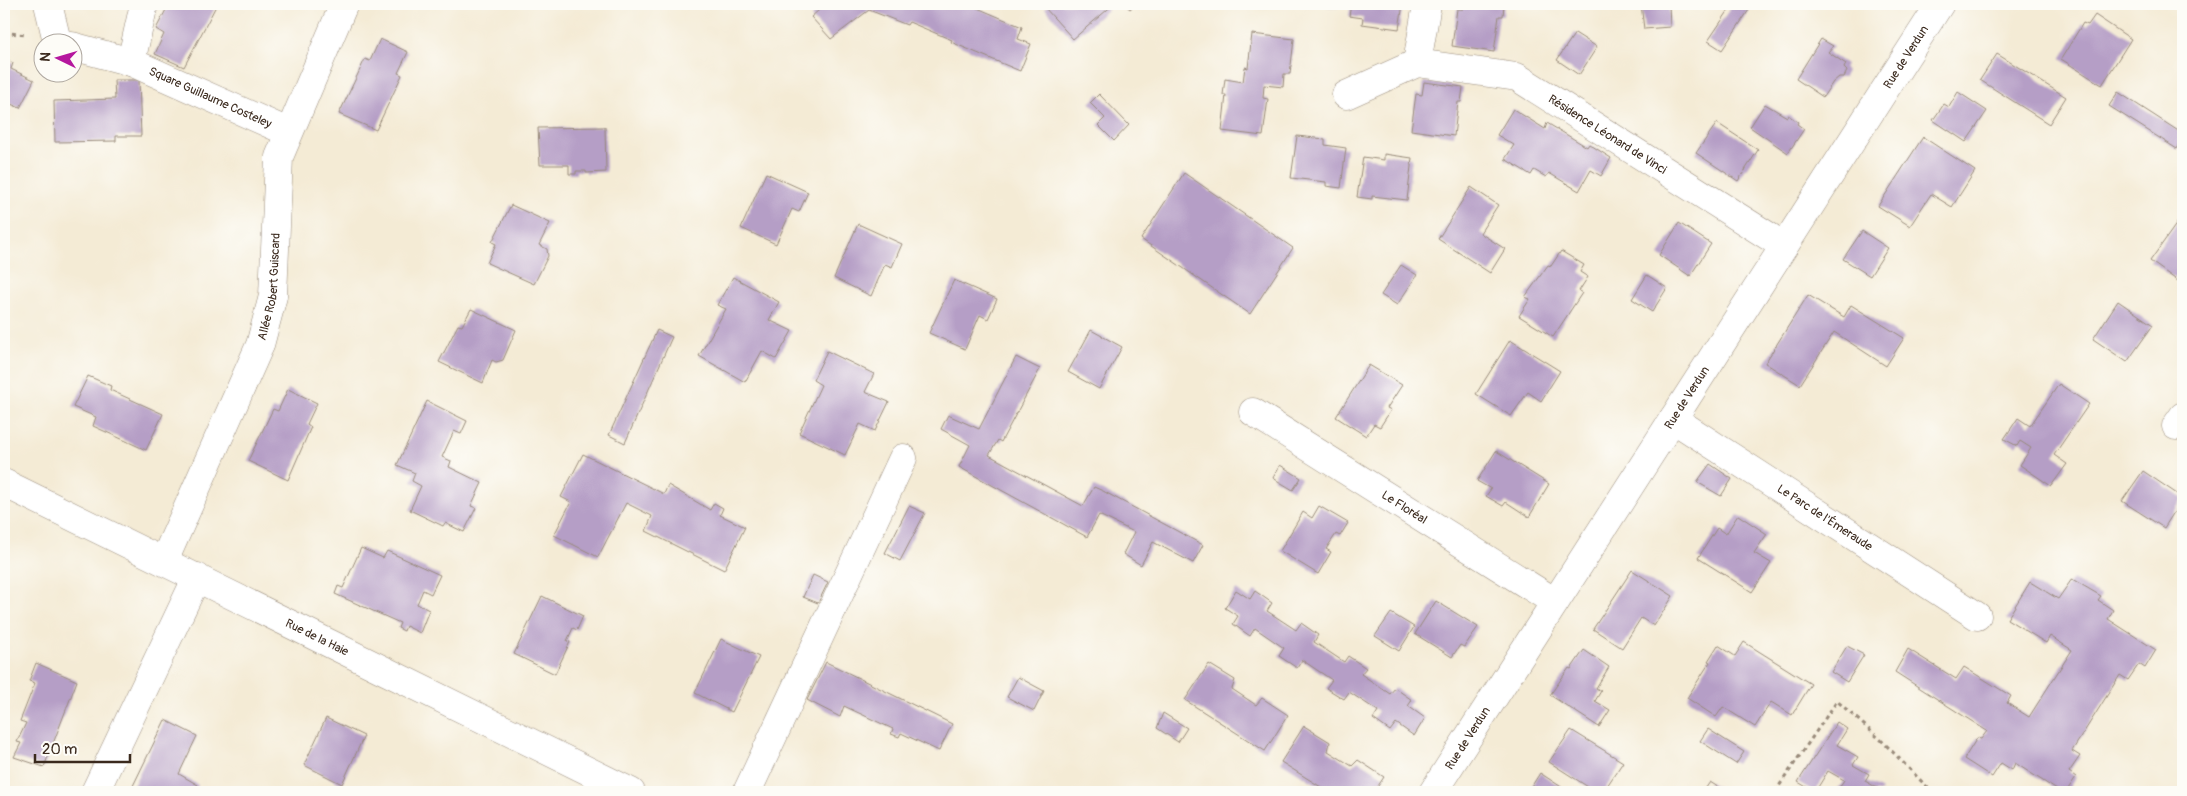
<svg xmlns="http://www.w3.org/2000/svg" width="2187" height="796" font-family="Pangolin,sans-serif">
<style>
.building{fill:#b59ec6}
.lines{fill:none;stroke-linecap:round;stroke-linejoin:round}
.minor-casing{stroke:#988a7a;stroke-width:29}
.path{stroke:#988a7a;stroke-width:3;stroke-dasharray:4 4;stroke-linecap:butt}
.minor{stroke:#fff;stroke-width:28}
.labels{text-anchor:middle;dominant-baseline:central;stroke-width:4;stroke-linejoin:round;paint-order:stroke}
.street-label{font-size:12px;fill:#3b2a1e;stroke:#fdfcf7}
</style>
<rect width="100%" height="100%" fill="#fdfcf7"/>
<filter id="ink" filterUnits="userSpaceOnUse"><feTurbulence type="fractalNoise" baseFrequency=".02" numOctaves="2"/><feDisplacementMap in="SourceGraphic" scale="10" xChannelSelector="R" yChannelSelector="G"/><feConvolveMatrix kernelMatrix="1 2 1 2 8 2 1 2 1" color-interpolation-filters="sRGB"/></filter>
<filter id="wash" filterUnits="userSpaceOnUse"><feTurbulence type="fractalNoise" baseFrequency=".0096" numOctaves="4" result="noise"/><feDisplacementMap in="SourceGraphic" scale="20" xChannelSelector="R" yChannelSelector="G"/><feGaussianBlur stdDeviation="1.12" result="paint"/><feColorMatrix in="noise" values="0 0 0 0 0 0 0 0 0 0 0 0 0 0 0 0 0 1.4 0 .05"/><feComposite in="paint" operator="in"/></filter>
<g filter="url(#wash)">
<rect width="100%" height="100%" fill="#f4ebd5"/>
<g id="blocks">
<!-- building -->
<g class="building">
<path d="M169,4H217L184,67L155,54L164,34L156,29Z"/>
<path d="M826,4H968L1022,27L1018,39L1031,44L1020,71L951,42L952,40L909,22L907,25L869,10L831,39L811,17Z"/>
<path d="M1050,4H1114L1073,39L1045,8Z"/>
<path d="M1124,4H1136L1130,9Z"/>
<path d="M1314,4H1338L1337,8Z"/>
<path d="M1351,4H1403L1399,29L1362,24L1363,18L1349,16Z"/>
<path d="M1464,4H1504L1503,16H1499L1494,52L1452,46L1457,9H1463Z"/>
<path d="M1641,4H1669L1670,27L1644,29Z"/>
<path d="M1733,4H1753L1722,50L1708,41Z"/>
<path d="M2095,15L2131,39L2102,85L2061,59L2083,23L2088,25Z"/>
<path d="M1575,33L1597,47L1579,75L1557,60Z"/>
<path d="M1252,34L1294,39L1290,74H1284L1283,87L1264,85L1263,98L1268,99L1263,136L1222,131L1226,95H1223L1225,79L1243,82L1245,67L1248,68Z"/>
<path d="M380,39L408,52L398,73L402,75L376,130L339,114L365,59L370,61Z"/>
<path d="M1821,39L1833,46L1828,52L1846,64L1844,68L1847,71L1844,77H1839L1833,82L1823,97L1796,79Z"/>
<path d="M1997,54L2066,97L2049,124L1980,80Z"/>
<path d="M4,58L13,63L11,69L34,80L20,108L4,101Z"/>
<path d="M114,80H139L141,136H116V141L55,142L54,101L115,99Z"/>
<path d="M1424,82L1463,87L1461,102H1458L1454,136L1411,130L1416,94L1422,95Z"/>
<path d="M1958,92L1987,111L1966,142L1933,120L1944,104L1949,107Z"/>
<path d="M2118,92L2183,134V139L2177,149L2109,106Z"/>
<path d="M1099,94L1129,125L1114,141L1098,125L1105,118L1090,103Z"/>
<path d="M1765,104L1787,117L1788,115L1798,122L1797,124L1804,129L1788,153L1750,127Z"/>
<path d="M1513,109L1545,129L1547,123L1587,147L1589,144L1611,158L1601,176L1591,170L1579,191L1549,173L1546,177L1534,170L1531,175L1505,159L1514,145L1497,135Z"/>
<path d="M1717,123L1758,150L1738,181L1696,153Z"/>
<path d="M605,127L606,172L586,173V171H576V174H569V165H540L538,128Z"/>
<path d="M1297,136L1325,139V145L1346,148L1341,188L1326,186V182L1291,178Z"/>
<path d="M1923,137L1975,171L1952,207L1931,194L1910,226L1878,206Z"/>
<path d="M1384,154L1412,158L1407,200L1372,196V199L1357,197L1363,157L1384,160Z"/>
<path d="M766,173L808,192L799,212L792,209L776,244L741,228Z"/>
<path d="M1184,173L1293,248L1250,314L1141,239Z"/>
<path d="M1471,187L1498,205L1480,233L1505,249L1490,273L1438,239Z"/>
<path d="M511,205L550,223L539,245L547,249L548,256L534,284L487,263L496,244L492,242Z"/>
<path d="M2182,216L2183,217L2182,284L2150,261Z"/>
<path d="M1679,223L1711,244L1690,276L1659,255Z"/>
<path d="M858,224L902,244L892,267L885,264L871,296L834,278Z"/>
<path d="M1862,231L1888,248L1870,276L1843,259Z"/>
<path d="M1561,251L1584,265L1580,272L1588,277L1579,291L1582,293L1553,337L1519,316L1530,299L1525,297L1548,265L1551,266Z"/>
<path d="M1401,265L1417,275L1397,305L1381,295Z"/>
<path d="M1647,275L1667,288L1652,312L1632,299Z"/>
<path d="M733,277L779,302L769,320L792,331L776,359L762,351L745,382L699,356L726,309L717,305Z"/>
<path d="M954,280L997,299L988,319L980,315L965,349L929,333Z"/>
<path d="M1808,295L1844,317L1851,305L1904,338L1886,366L1834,332L1800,385L1765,363Z"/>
<path d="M2118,301L2153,325L2127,362L2093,339Z"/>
<path d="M471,309L516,330L503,360L496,362L492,360L483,383L439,362L458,325L462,326Z"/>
<path d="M657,330L672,337L625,443L609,435Z"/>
<path d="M1091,330L1122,347L1099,389L1068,372Z"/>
<path d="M1510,340L1560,371L1541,401L1528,392L1511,416L1476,394Z"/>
<path d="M827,351L874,374L865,392L889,402L875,431L860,424L845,455L799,433L821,385L813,380Z"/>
<path d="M1016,357L1040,369L1001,442L998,440L989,455L1083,506L1094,487L1103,491L1203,545L1193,563L1153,542L1141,565L1123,554L1134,532L1099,515L1087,537L959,467L970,445L941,429L948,415L979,429Z"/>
<path d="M1369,365L1402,385L1387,408L1391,410L1380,427L1374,424L1366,436L1336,417Z"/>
<path d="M88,376L111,386L110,390L163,414L146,450L93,426L96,417L73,407Z"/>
<path d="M2059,384L2089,404L2054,455L2067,464L2051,486L2020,465L2031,448L2020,441L2017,446L2004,439L2018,418L2030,426Z"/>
<path d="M288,389L317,403L307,424L311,427L288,480L248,461L273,409L278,411Z"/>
<path d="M427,401L467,421L461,434L454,431L442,457L451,461L449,467L482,483L471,506L476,508L464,532L445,523L443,526L410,510L421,486L412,481L415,473L397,465Z"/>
<path d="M1496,451L1549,484L1529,517L1506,502L1503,506L1486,496L1491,489L1477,481Z"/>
<path d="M583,454L664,494L668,485L710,510L714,503L723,508L720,515L745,527L724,570L646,531L652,516L626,503L598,557L554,535L571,502L561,497Z"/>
<path d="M1710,464L1732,479L1721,496L1697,482Z"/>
<path d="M1280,465L1301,478L1293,490L1273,478Z"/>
<path d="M2143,471L2183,498L2164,528L2122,501Z"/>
<path d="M909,506L925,513L900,561L885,553Z"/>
<path d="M1319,506L1348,523L1340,536L1336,534L1326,549L1331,552L1318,574L1280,551L1303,512L1312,518Z"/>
<path d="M1738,515L1767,534L1754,553L1771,563L1752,592L1698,558L1717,528L1726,534Z"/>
<path d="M361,548L383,558L387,551L440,575L431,594L423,590L417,604L429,610L420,633L406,626L404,631L398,628L400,623L335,594L338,586L343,588Z"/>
<path d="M1632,570L1673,596L1654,626L1641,618L1622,648L1593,629Z"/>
<path d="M813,575L828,582L818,603L803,597Z"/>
<path d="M2072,579L2101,596L2098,600L2113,610L2108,619L2156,650L2145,668L2139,664L2128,680L2120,675L2072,751L2080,756L2069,772L2076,777L2066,792H2060L2015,763L2012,770L2001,763L1992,777L1964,759L1977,738L1981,739L1987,731L1895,672L1908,649L1956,679L1964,667L2011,696L2007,703L2029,717L2072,650L2050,636L2046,643L2007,619L2030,582L2058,599Z"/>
<path d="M1236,590L1250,599L1255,591L1272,603L1267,611L1296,630L1301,623L1318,635L1314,642L1344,662L1348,656L1366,668L1361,674L1390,694L1395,688L1412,700L1408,706L1425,718L1414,736L1396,723L1390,731L1373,719L1378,711L1349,692L1344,699L1326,688L1332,680L1302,660L1297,668L1279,656L1284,648L1255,628L1250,636L1233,624L1238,616L1225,608Z"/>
<path d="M542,596L583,616L577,630L573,628L567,641L570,642L555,674L514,654Z"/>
<path d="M1436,601L1478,627L1464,647L1460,645L1452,657L1415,634Z"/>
<path d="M1391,613L1414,627L1399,651L1375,636Z"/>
<path d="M721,639L759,657L732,712L695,693Z"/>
<path d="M1744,642L1811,684L1792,715L1771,702L1755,727L1723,707L1716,717L1687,698L1710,662L1708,661L1718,645L1735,656Z"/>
<path d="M1847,646L1864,655L1847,682L1831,672Z"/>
<path d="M1584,650L1609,667L1596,688L1601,691L1595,701L1610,710L1599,727L1550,695L1569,668L1571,669Z"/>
<path d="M826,662L952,724L939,751L901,733L899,737L891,734L893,729L844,706L840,717L807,700Z"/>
<path d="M36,663L77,681L44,767L14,757L21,743L17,742L26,723L20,721L35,683L29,681Z"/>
<path d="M1209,664L1235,680L1232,689L1256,705L1262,698L1288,715L1265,751L1185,700Z"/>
<path d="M1018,677L1044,691L1034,711L1007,697Z"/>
<path d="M1163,713L1187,728L1178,742L1157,728Z"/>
<path d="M326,718L364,736L342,784L304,765Z"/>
<path d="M165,720L197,736L179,774L198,785L195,792H130Z"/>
<path d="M1837,722L1847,729L1837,745L1858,757L1853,765L1869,774L1865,781L1881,790L1880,792H1836L1844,780L1828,771L1815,792L1798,782Z"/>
<path d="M1304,726L1330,742L1328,751L1352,766L1358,760L1384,777L1374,792H1329L1281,762Z"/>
<path d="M1708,729L1744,752L1736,764L1700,741Z"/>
<path d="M1571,730L1623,762L1603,792H1596L1549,762Z"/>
<path d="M1540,773L1569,792H1528Z"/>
<path d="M1710,782L1726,792H1703Z"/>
</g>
</g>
</g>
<g filter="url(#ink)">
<use href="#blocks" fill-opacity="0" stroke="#988a7a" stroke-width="1"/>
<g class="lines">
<!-- minor casing -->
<g class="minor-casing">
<g id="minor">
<path d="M48,4L57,41L61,42"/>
<path id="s1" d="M72,46L131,62L288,132"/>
<path d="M131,62L144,4"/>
<path d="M1417,63L1427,4"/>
<path id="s2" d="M1346,95L1417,63L1517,77L1784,246"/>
<path id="s3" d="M1253,412L1555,602"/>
<path id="s4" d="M1673,419L1977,616"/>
<path d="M2176,426L2183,416"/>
<path id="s5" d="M4,483L631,792"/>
<path id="s6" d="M164,561L260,345L273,296L279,157L344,4"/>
<path d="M95,792L197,577"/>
<path d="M747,792L903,458"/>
<path id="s7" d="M1433,792L1940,4"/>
</g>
</g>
<!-- path -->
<g class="path">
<path d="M4,32L25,35"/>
<path d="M1775,792L1837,701L1882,741L1932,792"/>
</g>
<!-- minor -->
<use href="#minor" class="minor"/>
</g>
</g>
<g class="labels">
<!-- street labels -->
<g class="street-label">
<text stroke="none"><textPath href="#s7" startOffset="874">Rue de Verdun</textPath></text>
<text stroke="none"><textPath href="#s1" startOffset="148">Square Guillaume Costeley</textPath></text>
<text stroke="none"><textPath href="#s2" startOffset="286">Résidence Léonard de Vinci</textPath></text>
<text stroke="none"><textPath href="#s6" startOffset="296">Allée Robert Guiscard</textPath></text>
<text stroke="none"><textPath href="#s7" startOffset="469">Rue de Verdun</textPath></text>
<text stroke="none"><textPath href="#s3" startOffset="179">Le Floréal</textPath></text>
<text stroke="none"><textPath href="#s4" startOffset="181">Le Parc de l'Émeraude</textPath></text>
<text stroke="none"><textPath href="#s5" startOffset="349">Rue de la Haie</textPath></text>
<text stroke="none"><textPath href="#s7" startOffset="64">Rue de Verdun</textPath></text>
</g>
</g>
<!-- margin -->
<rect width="2187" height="796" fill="none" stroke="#fdfcf7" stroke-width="20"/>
<!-- north arrow -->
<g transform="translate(58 58) rotate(275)"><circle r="24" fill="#fdfcf7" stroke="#afa8a0"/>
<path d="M0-4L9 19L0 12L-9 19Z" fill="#b5179e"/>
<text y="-8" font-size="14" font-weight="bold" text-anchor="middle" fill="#3b2a1e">N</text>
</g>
<!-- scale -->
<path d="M35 754v8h95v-8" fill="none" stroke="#3b2a1e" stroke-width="2.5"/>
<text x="42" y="754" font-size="15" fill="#3b2a1e" stroke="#fdfcf7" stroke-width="4" paint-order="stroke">20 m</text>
</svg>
